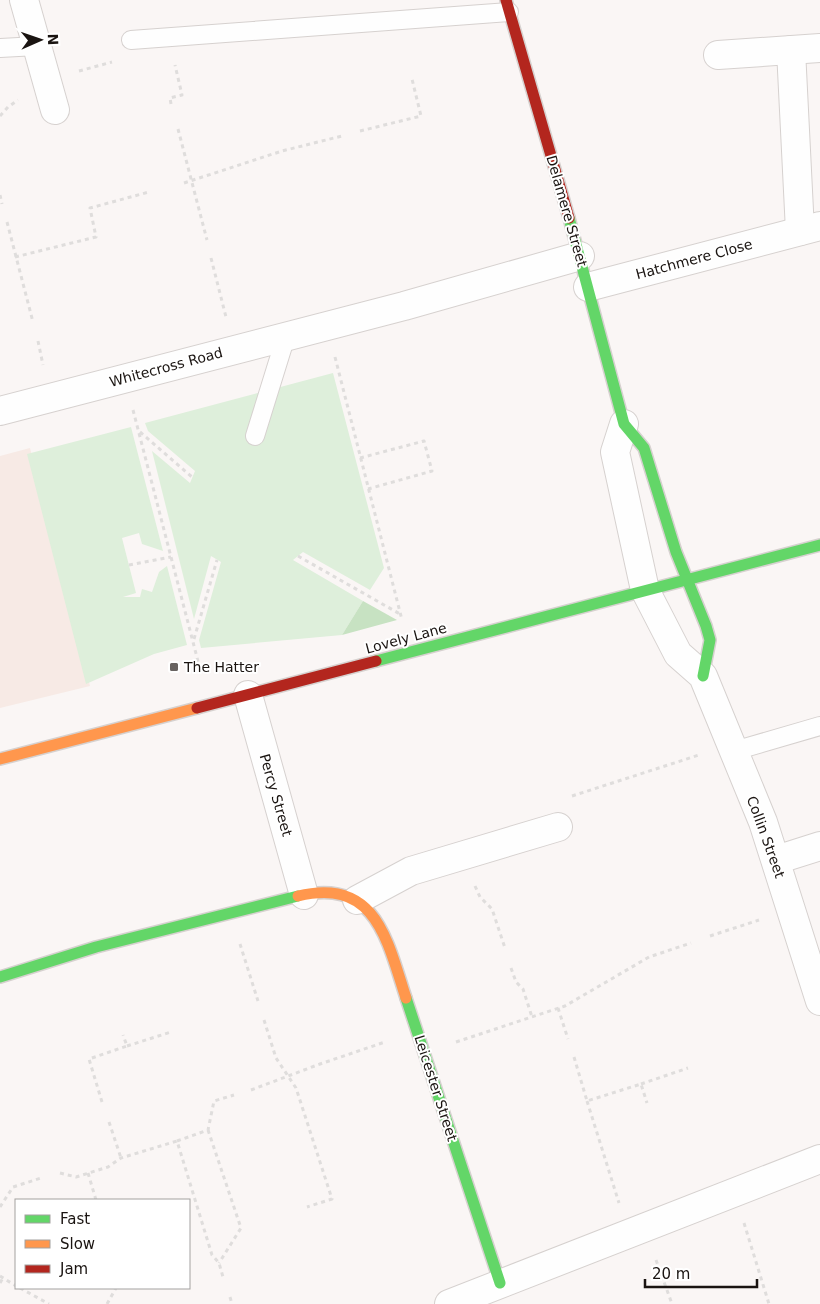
<svg xmlns="http://www.w3.org/2000/svg" width="820" height="1304" font-family="'DejaVu Sans',sans-serif">
<style>
.built{fill:#f7eae5}
.green{fill:#deefdb}
.forest{fill:#c7e2c2}
.lines{fill:none;stroke-linecap:round;stroke-linejoin:round}
.lane-casing{stroke:#d6d1cf;stroke-width:20}
.street-casing{stroke:#d6d1cf;stroke-width:30}
.fast-casing{stroke:#d6d1cf;stroke-width:14}
.slow-casing{stroke:#d6d1cf;stroke-width:14}
.jam-casing{stroke:#d6d1cf;stroke-width:14}
.path{stroke:#dfdddc;stroke-width:3;stroke-dasharray:4 4;stroke-linecap:butt}
.lane{stroke:#fefefe;stroke-width:18}
.street{stroke:#fefefe;stroke-width:28}
.fast{stroke:#63d668;stroke-width:11}
.slow{stroke:#ff974d;stroke-width:11}
.jam{stroke:#b3261e;stroke-width:11}
.poi-dot{fill:#686361;stroke:#fff;stroke-width:2}
.labels{text-anchor:middle;dominant-baseline:central;stroke-width:4;stroke-linejoin:round;paint-order:stroke}
.street-label{font-size:14px;fill:#1a1411;stroke:#fff}
.poi-label{font-size:14px;fill:#1a1411;stroke:#fff;text-anchor:start}
</style>
<rect width="100%" height="100%" fill="#faf6f5"/>
<!-- built -->
<path class="built" d="M30,448L90,686L0,708V456Z"/>
<!-- green -->
<g class="green">
<path d="M333,373L384,568L370,590L303,552L293,560L363,601L342,635L201,648L199,640L221,562L211,556L194,619L152,451L190,483L195,471L148,431L145,423Z"/>
<path d="M131,427L163,551L142,544L139,533L122,538L136,593L123,597H140L142,589L152,592L159,572L167,566L187,645L154,654L86,684L27,454Z"/>
</g>
<!-- forest -->
<path class="forest" d="M363,601L397,620L342,635Z"/>
<g class="lines">
<!-- lane casing -->
<g class="lane-casing">
<g id="lane">
<path d="M131,40L509,12"/>
<path d="M0,48L37,46"/>
<path d="M255,436L286,336"/>
<path d="M734,751L820,726"/>
</g>
</g>
<!-- street casing -->
<g class="street-casing">
<g id="street">
<path d="M24,0L55,110"/>
<path d="M791,50L800,231"/>
<path d="M718,55L820,48"/>
<path d="M588,287L820,226"/>
<path d="M0,411L404,306L580,256"/>
<path d="M624,424L615,452L645,590L678,654L703,676L763,822L820,1001"/>
<path d="M248,695L304,895"/>
<path d="M776,860L820,846"/>
<path d="M357,900L411,871L558,827"/>
<path d="M449,1304L820,1159"/>
</g>
</g>
<!-- fast casing -->
<g class="fast-casing">
<g id="fast">
<path d="M569,218L624,424L644,448L676,552L706,626L710,640L703,676"/>
<path d="M376,661L820,545"/>
<path d="M0,977L96,947L298,896"/>
<path d="M406,998L500,1283"/>
</g>
</g>
<!-- slow casing -->
<g class="slow-casing">
<g id="slow">
<path d="M0,759L197,708"/>
<path d="M298,896C376,877 387,940 406,998"/>
</g>
</g>
<!-- jam casing -->
<g class="jam-casing">
<g id="jam">
<path d="M506,0L569,218"/>
<path d="M197,708L376,661"/>
</g>
</g>
<!-- path -->
<g class="path">
<path d="M79,71L112,62"/>
<path d="M171,104L170,98L182,95L175,65"/>
<path d="M0,116L8,107L18,100"/>
<path d="M178,129L207,240"/>
<path d="M360,131L421,116L412,79"/>
<path d="M184,183L282,151L342,136"/>
<path d="M0,195L2,204"/>
<path d="M7,222L33,322"/>
<path d="M15,257L96,237L90,208L149,192"/>
<path d="M211,258L226,317"/>
<path d="M38,341L43,365"/>
<path d="M335,357L402,620"/>
<path d="M133,410L201,673"/>
<path d="M140,432L192,477"/>
<path d="M360,458L424,441L432,471L368,489"/>
<path d="M298,556L400,614"/>
<path d="M129,565L171,557"/>
<path d="M194,639L217,560"/>
<path d="M572,796L699,755"/>
<path d="M475,886L480,897L492,909L505,948"/>
<path d="M710,936L759,920"/>
<path d="M240,944L258,1001"/>
<path d="M511,968L516,982L523,989L532,1017"/>
<path d="M558,1008L568,1039"/>
<path d="M264,1020L276,1058L296,1088L332,1199L307,1207"/>
<path d="M456,1042L565,1006L649,957L691,943"/>
<path d="M127,1046L171,1032"/>
<path d="M574,1057L587,1101L641,1084L647,1103"/>
<path d="M641,1084L688,1068"/>
<path d="M251,1090L320,1064L385,1042"/>
<path d="M587,1101L619,1203"/>
<path d="M102,1102L89,1059L127,1046L123,1035"/>
<path d="M109,1122L121,1158"/>
<path d="M208,1130L241,1228L219,1263"/>
<path d="M177,1141L208,1130L214,1101L234,1095"/>
<path d="M60,1173L76,1177L108,1167L121,1158L177,1141L212,1255L219,1263L223,1277"/>
<path d="M88,1173L96,1200"/>
<path d="M0,1207L13,1187L41,1178"/>
<path d="M744,1223L769,1304"/>
<path d="M656,1260L672,1304"/>
<path d="M0,1276L16,1286"/>
<path d="M0,1283L3,1278"/>
<path d="M20,1288L49,1304"/>
<path d="M230,1297L232,1304"/>
<path d="M107,1304L116,1288"/>
</g>
<!-- lane -->
<use href="#lane" class="lane"/>
<!-- street -->
<use href="#street" class="street"/>
<!-- fast -->
<use href="#fast" class="fast"/>
<!-- slow -->
<use href="#slow" class="slow"/>
<!-- jam -->
<use href="#jam" class="jam"/>
</g>
<!-- markers -->
<rect class="poi-dot" x="169" y="662" width="10" height="10" rx="2.5"/>
<g class="labels">
<!-- street labels -->
<g class="street-label">
<text transform="translate(567 211) rotate(74)">Delamere Street</text>
<text transform="translate(694 259) rotate(-15)">Hatchmere Close</text>
<text transform="translate(166 367) rotate(-15)">Whitecross Road</text>
<text transform="translate(406 638) rotate(-15)">Lovely Lane</text>
<text transform="translate(276 795) rotate(74)">Percy Street</text>
<text transform="translate(766 837) rotate(70)">Collin Street</text>
<text transform="translate(436 1088) rotate(72)">Leicester Street</text>
</g>
<!-- poi labels -->
<g class="poi-label">
<text x="184" y="667">The Hatter</text>
</g>
</g>
<!-- legend -->
<rect x="15" y="1199" width="175" height="90" fill="#ffffff" stroke="#a3a1a0"/>
<rect x="25" y="1215" width="25" height="8" fill="#63d668" stroke="#a3a1a0"/>
<text x="60" y="1224" font-size="15" fill="#1a1411">Fast</text>
<rect x="25" y="1240" width="25" height="8" fill="#ff974d" stroke="#a3a1a0"/>
<text x="60" y="1249" font-size="15" fill="#1a1411">Slow</text>
<rect x="25" y="1265" width="25" height="8" fill="#b3261e" stroke="#a3a1a0"/>
<text x="60" y="1274" font-size="15" fill="#1a1411">Jam</text>
<!-- north arrow -->
<g transform="translate(40 40) rotate(88)" stroke="#ffffff" stroke-width="4" paint-order="stroke">
<path d="M0-4L9 19L0 12L-9 19Z" fill="#1a1411"/>
<text y="-8" font-size="14" font-weight="bold" text-anchor="middle" fill="#1a1411">N</text>
</g>
<!-- scale -->
<path d="M645 1279v8h112v-8" fill="none" stroke="#1a1411" stroke-width="2.5"/>
<text x="652" y="1279" font-size="15" fill="#1a1411" stroke="#ffffff" stroke-width="4" paint-order="stroke">20 m</text>
</svg>
